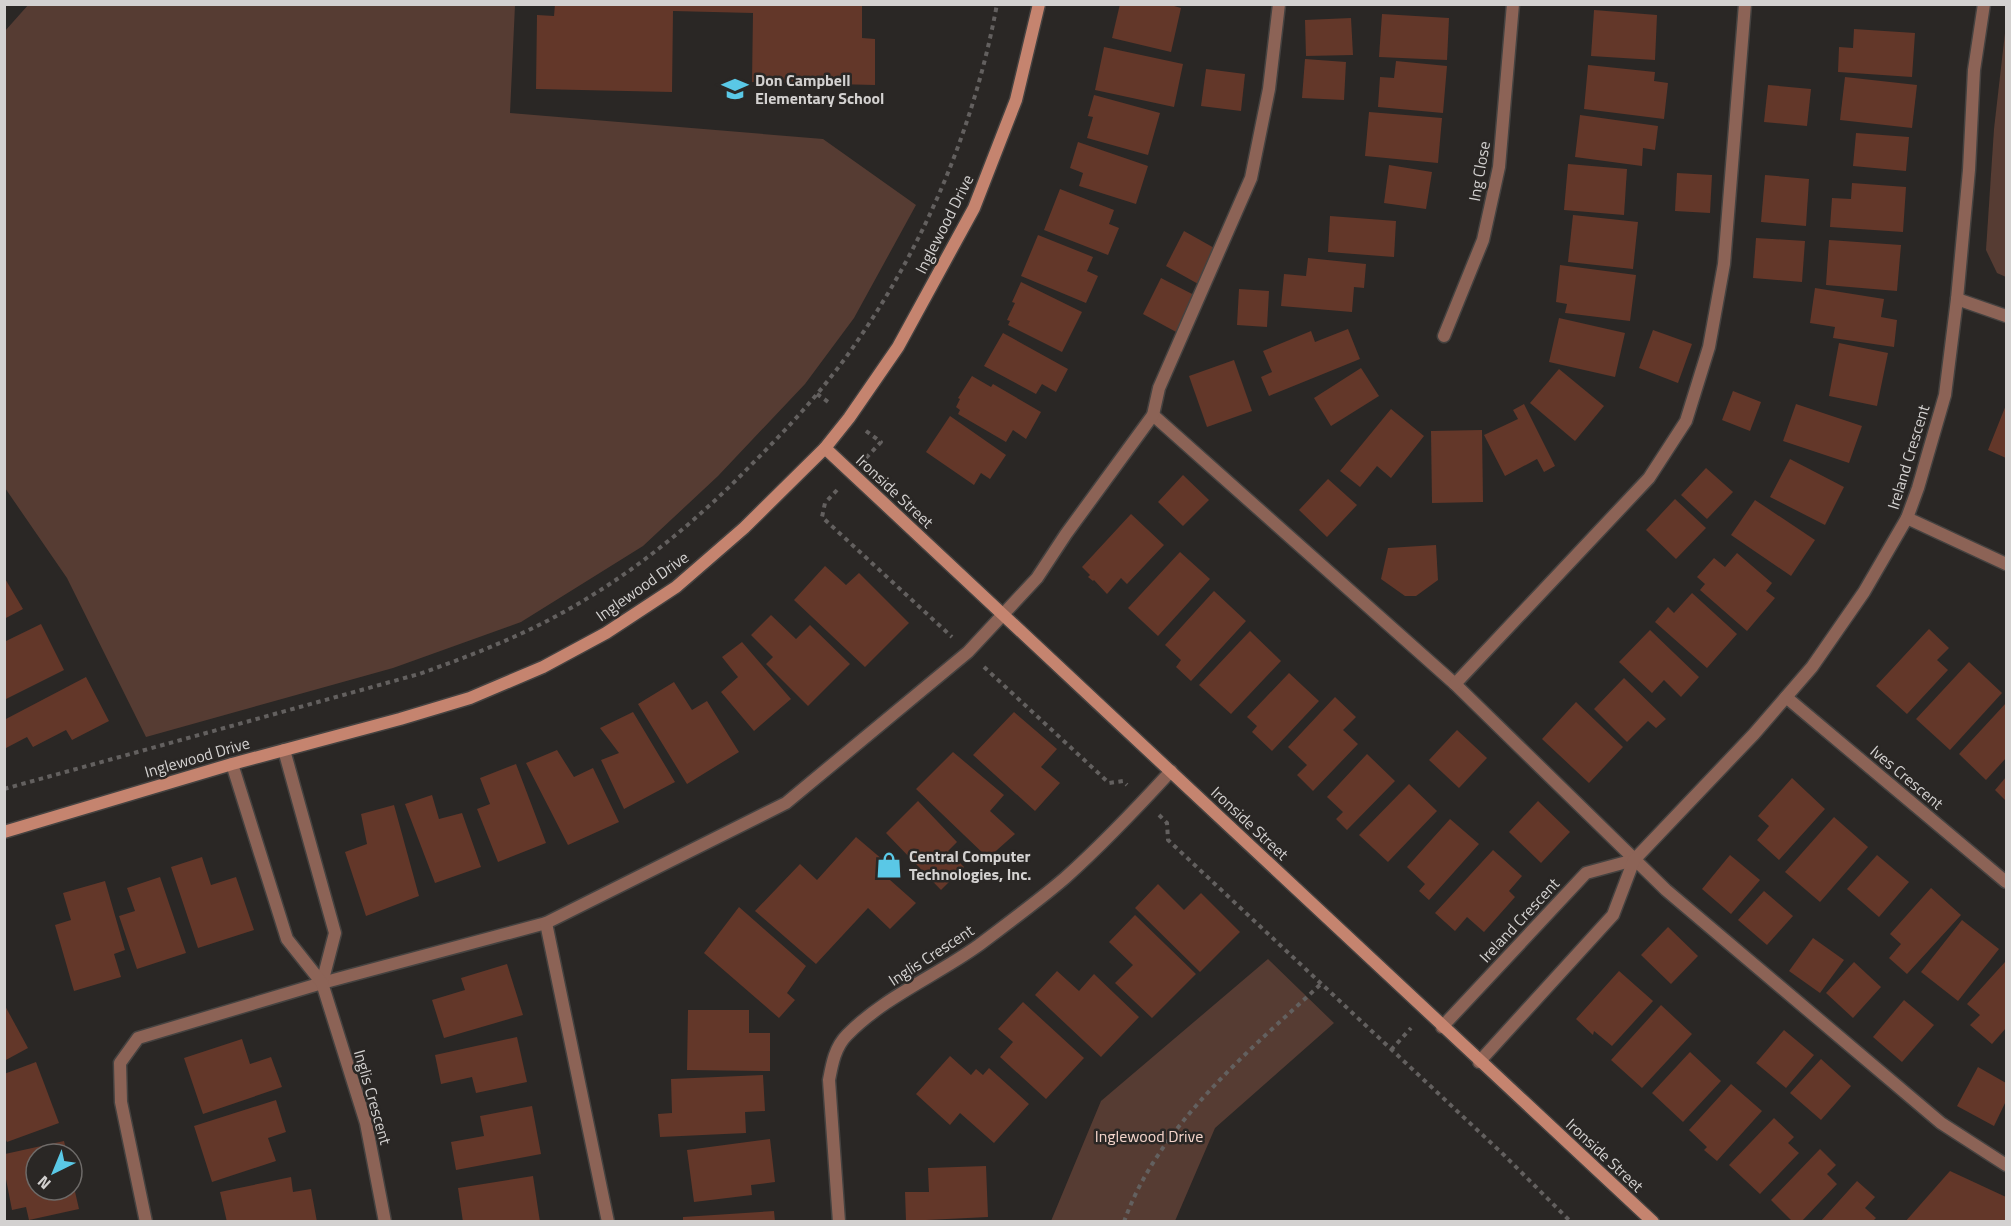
<svg xmlns="http://www.w3.org/2000/svg" width="2011" height="1226" font-family="'Titillium Web',sans-serif">
<style>
.green{fill:#563c33}
.building{fill:#633729}
.lines{fill:none;stroke-linecap:round;stroke-linejoin:round}
.lane-casing{stroke:#454240;stroke-width:15}
.street-casing{stroke:#454240;stroke-width:15}
.secondary-casing{stroke:#454240;stroke-width:15}
.path{stroke:#63605f;stroke-width:4;stroke-dasharray:4.5 4.5;stroke-linecap:butt}
.lane{stroke:#8c6356;stroke-width:12}
.street{stroke:#8c6356;stroke-width:12}
.secondary{stroke:#c5846f;stroke-width:12}
.labels{text-anchor:middle;dominant-baseline:central;stroke-width:5;stroke-linejoin:round;paint-order:stroke}
.poi-label{font-size:16px;font-weight:bold;fill:#d3d1d0;stroke:#2a2725;text-anchor:start}
.street-label{font-size:16px;fill:#d3d1d0;stroke:#2a2725}
.park-label{font-size:16px;fill:#f5d5cb;stroke:#2a2725}
</style>
<rect width="100%" height="100%" fill="#2a2725"/>
<!-- green -->
<g class="green">
<path d="M29,4L515,5L510,113L823,139L916,205L854,318L805,384L718,476L643,546L521,622L393,668L146,737L67,578L5,488V31Z"/>
<path d="M2006,24V277L1997,273L1986,250L1994,129Z"/>
<path d="M1268,959L1334,1023L1215,1128L1175,1221H1051L1101,1101Z"/>
</g>
<!-- building -->
<g class="building">
<path d="M555,4H862V38L875,39V85L752,82L753,13L673,11L672,92L536,89L537,15L554,16Z"/>
<path d="M1120,4H1167L1181,8L1171,52L1112,38Z"/>
<path d="M1594,10L1657,15L1655,60L1591,56Z"/>
<path d="M1382,14L1449,18L1447,60L1379,57Z"/>
<path d="M1351,18L1353,55L1306,56L1305,20Z"/>
<path d="M1854,29L1915,33L1912,77L1838,72L1839,47L1853,48Z"/>
<path d="M1104,47L1183,64L1174,107L1095,90Z"/>
<path d="M1305,59L1346,62L1344,100L1302,98Z"/>
<path d="M1396,61L1447,66L1443,113L1378,107L1380,77L1394,78Z"/>
<path d="M1588,65L1655,72L1654,81L1668,83L1664,119L1584,109Z"/>
<path d="M1206,69L1245,74L1241,111L1201,106Z"/>
<path d="M1845,77L1917,85L1912,128L1840,120Z"/>
<path d="M1768,85L1811,89L1807,126L1764,122Z"/>
<path d="M1094,95L1160,113L1148,155L1087,138L1093,117L1088,116Z"/>
<path d="M1369,112L1442,118L1438,163L1365,156Z"/>
<path d="M1580,115L1658,126L1655,150L1643,148L1642,166L1575,157Z"/>
<path d="M1856,133L1909,137L1906,171L1853,166Z"/>
<path d="M1078,142L1148,166L1136,204L1079,186L1083,173L1070,168Z"/>
<path d="M1568,164L1627,169L1624,215L1564,210Z"/>
<path d="M1389,165L1432,172L1426,209L1384,203Z"/>
<path d="M1677,173L1712,175L1710,213L1675,211Z"/>
<path d="M1765,175L1809,179L1806,226L1761,222Z"/>
<path d="M1852,183L1906,187L1903,232L1830,227L1832,198L1851,199Z"/>
<path d="M1060,189L1114,210L1109,224L1119,228L1108,255L1044,230Z"/>
<path d="M1573,215L1638,222L1633,269L1568,262Z"/>
<path d="M1330,216L1396,221L1394,257L1328,252Z"/>
<path d="M1184,231L1216,249L1200,285L1166,266Z"/>
<path d="M1038,235L1093,257L1087,271L1098,276L1086,303L1021,276Z"/>
<path d="M1756,238L1805,241L1802,282L1753,278Z"/>
<path d="M1829,240L1901,245L1897,291L1826,285Z"/>
<path d="M1308,258L1366,264L1364,288L1354,287L1352,312L1281,306L1284,274L1306,276Z"/>
<path d="M1560,265L1636,275L1630,321L1565,313L1567,304L1556,302Z"/>
<path d="M1161,278L1196,296L1178,333L1143,314Z"/>
<path d="M1021,282L1082,312L1062,352L1008,325L1010,321L1007,320L1015,303L1012,302Z"/>
<path d="M1815,288L1884,299L1881,317L1897,320L1894,347L1833,338L1835,327L1810,323Z"/>
<path d="M1239,289L1269,291L1267,327L1237,325Z"/>
<path d="M1559,318L1625,333L1615,377L1549,362Z"/>
<path d="M1348,329L1360,359L1269,396L1261,377L1272,372L1263,351L1311,331L1315,342Z"/>
<path d="M1653,330L1692,344L1678,383L1639,368Z"/>
<path d="M1003,333L1068,369L1056,392L1042,384L1036,394L984,366Z"/>
<path d="M1839,343L1888,353L1877,406L1829,396Z"/>
<path d="M1234,360L1252,411L1207,427L1189,376Z"/>
<path d="M1361,368L1379,396L1331,426L1314,398Z"/>
<path d="M1559,369L1604,406L1575,441L1530,403Z"/>
<path d="M972,376L991,387L993,384L1041,412L1026,439L1013,430L1006,442L958,414L960,410L956,407L960,399L958,398Z"/>
<path d="M1733,391L1761,402L1750,431L1722,420Z"/>
<path d="M1524,404L1555,466L1544,472L1537,459L1505,476L1484,435L1518,419L1513,410Z"/>
<path d="M1796,404L1862,426L1849,463L1783,441Z"/>
<path d="M2006,405V458L1988,450Z"/>
<path d="M1391,409L1424,436L1391,478L1377,466L1360,487L1340,471Z"/>
<path d="M950,416L1006,455L990,479L981,473L974,485L926,452Z"/>
<path d="M1482,430L1483,502L1432,503L1431,431Z"/>
<path d="M1790,459L1844,487L1825,525L1770,497Z"/>
<path d="M1706,468L1733,492L1707,519L1681,495Z"/>
<path d="M1183,475L1209,500L1183,526L1158,502Z"/>
<path d="M1328,479L1357,505L1327,537L1299,510Z"/>
<path d="M1675,499L1706,528L1676,559L1646,530Z"/>
<path d="M1755,500L1815,540L1791,576L1731,535Z"/>
<path d="M1131,514L1164,545L1127,584L1121,578L1107,594L1094,580L1093,581L1088,577L1090,575L1082,567Z"/>
<path d="M1436,545L1438,580L1416,596H1405L1381,579L1388,548Z"/>
<path d="M1180,552L1210,579L1158,636L1128,608Z"/>
<path d="M1737,553L1772,583L1766,591L1775,598L1747,631L1700,590L1705,584L1697,577L1714,558L1725,567Z"/>
<path d="M825,566L846,585L859,573L909,623L865,667L794,600Z"/>
<path d="M4,577L23,609L4,619Z"/>
<path d="M1214,591L1246,621L1191,681L1176,667L1181,660L1165,645Z"/>
<path d="M1692,593L1737,634L1707,668L1655,622L1668,607L1674,613Z"/>
<path d="M771,615L796,639L810,625L850,664L808,706L766,664L773,657L751,635Z"/>
<path d="M41,624L64,670L4,700V642Z"/>
<path d="M1929,629L1949,648L1937,660L1948,670L1907,714L1876,686Z"/>
<path d="M1650,630L1699,677L1681,697L1664,680L1652,693L1619,662Z"/>
<path d="M1250,631L1281,661L1231,714L1199,685Z"/>
<path d="M742,642L791,699L754,731L721,692L738,677L722,657Z"/>
<path d="M1969,662L2002,693L1950,750L1916,719Z"/>
<path d="M1289,673L1319,701L1272,751L1252,732L1257,726L1247,717Z"/>
<path d="M86,677L109,721L72,740L66,730L33,747L27,737L6,748L4,744V720Z"/>
<path d="M1624,678L1666,719L1656,728L1648,721L1627,742L1594,709Z"/>
<path d="M674,682L692,710L707,701L739,752L687,784L638,704Z"/>
<path d="M1335,697L1356,717L1343,730L1358,744L1313,791L1297,775L1307,765L1288,747Z"/>
<path d="M1576,702L1623,747L1589,783L1542,739Z"/>
<path d="M2006,703V758L1986,780L1959,754Z"/>
<path d="M633,712L675,782L624,809L601,760L619,753L600,728Z"/>
<path d="M1014,712L1057,749L1041,767L1060,783L1035,811L973,755Z"/>
<path d="M1457,730L1487,758L1459,788L1429,760Z"/>
<path d="M557,750L574,777L593,768L619,822L568,845L526,763Z"/>
<path d="M953,752L1004,795L990,811L1015,834L988,858L916,789Z"/>
<path d="M1367,754L1395,781L1347,830L1336,819L1343,812L1327,797Z"/>
<path d="M516,764L546,843L498,862L477,809L490,804L480,778Z"/>
<path d="M2006,777V801L1995,790Z"/>
<path d="M1792,778L1825,809L1779,860L1757,840L1769,826L1758,816Z"/>
<path d="M1409,784L1437,811L1388,862L1359,835Z"/>
<path d="M432,795L439,819L462,813L481,867L435,883L405,804Z"/>
<path d="M918,801L957,842L948,851L964,867L941,890L886,833Z"/>
<path d="M1538,801L1570,832L1541,863L1509,832Z"/>
<path d="M394,805L419,896L366,916L345,852L367,844L361,814Z"/>
<path d="M1834,817L1868,847L1820,902L1785,872Z"/>
<path d="M1450,819L1479,844L1429,900L1419,891L1425,884L1407,867Z"/>
<path d="M856,837L896,871L890,880L916,903L890,929L868,908L816,964L755,911L800,864L817,880Z"/>
<path d="M1493,850L1522,876L1509,891L1515,897L1484,932L1467,917L1455,931L1435,913Z"/>
<path d="M1730,855L1760,880L1731,914L1702,889Z"/>
<path d="M1877,855L1909,882L1879,917L1847,889Z"/>
<path d="M202,857L211,885L236,877L254,930L198,948L171,867Z"/>
<path d="M160,877L186,953L137,969L119,916L135,911L127,888Z"/>
<path d="M105,881L125,950L114,954L121,977L74,991L55,925L71,920L63,893Z"/>
<path d="M1158,884L1184,910L1201,893L1240,932L1200,972L1135,908Z"/>
<path d="M1931,888L1961,915L1907,974L1889,958L1901,944L1890,934Z"/>
<path d="M1764,891L1793,916L1767,945L1738,920Z"/>
<path d="M739,907L806,966L787,993L795,1000L779,1018L704,953Z"/>
<path d="M1135,915L1196,974L1152,1018L1115,983L1133,965L1109,942Z"/>
<path d="M1962,920L1999,949L1958,1001L1921,972Z"/>
<path d="M1668,927L1698,956L1671,984L1641,955Z"/>
<path d="M1813,938L1844,960L1820,993L1789,971Z"/>
<path d="M1854,962L1881,987L1853,1018L1826,993Z"/>
<path d="M2005,962L2006,964V1028L1992,1044L1970,1025L1980,1015L1967,1004Z"/>
<path d="M507,964L523,1015L444,1038L432,1000L465,990L461,978Z"/>
<path d="M1057,971L1079,991L1094,974L1139,1017L1101,1057L1035,995Z"/>
<path d="M1619,971L1653,1001L1612,1046L1594,1031L1593,1035L1576,1019Z"/>
<path d="M1904,1000L1934,1025L1902,1062L1873,1037Z"/>
<path d="M1023,1002L1084,1058L1046,1099L1000,1057L1013,1042L998,1029Z"/>
<path d="M4,1004L28,1048L4,1061Z"/>
<path d="M1661,1005L1692,1034L1642,1088L1611,1060Z"/>
<path d="M688,1010H749V1033H770V1071L687,1070Z"/>
<path d="M1784,1030L1814,1055L1786,1088L1756,1063Z"/>
<path d="M517,1037L527,1082L476,1093L472,1077L441,1084L435,1055Z"/>
<path d="M242,1039L250,1064L271,1057L282,1087L203,1114L184,1058Z"/>
<path d="M1690,1052L1721,1081L1683,1122L1652,1093Z"/>
<path d="M950,1056L971,1075L976,1069L983,1075L989,1068L1029,1104L994,1143L960,1113L950,1125L916,1094Z"/>
<path d="M1821,1059L1851,1086L1821,1120L1790,1093Z"/>
<path d="M36,1062L59,1123L7,1142L4,1136V1074Z"/>
<path d="M1978,1067L2006,1083V1101L1994,1126L1957,1106Z"/>
<path d="M763,1075L765,1111L745,1112L746,1133L660,1137L658,1114L672,1113L671,1079Z"/>
<path d="M1731,1084L1762,1111L1717,1161L1704,1150L1707,1147L1689,1130Z"/>
<path d="M276,1100L286,1132L268,1138L276,1161L212,1182L194,1126Z"/>
<path d="M532,1106L541,1154L456,1170L451,1142L484,1136L480,1116Z"/>
<path d="M1774,1118L1794,1137L1788,1143L1799,1153L1760,1194L1729,1165Z"/>
<path d="M770,1139L775,1182L751,1185L752,1195L694,1202L687,1150Z"/>
<path d="M64,1141L67,1154H36V1190H72L73,1183L79,1209L29,1220L26,1207L12,1210L5,1174V1154Z"/>
<path d="M1820,1149L1836,1165L1827,1174L1837,1184L1801,1222H1793L1771,1200Z"/>
<path d="M986,1166L988,1217L906,1221L905,1192H929L928,1168Z"/>
<path d="M1950,1171L2006,1197V1222H1905Z"/>
<path d="M533,1176L540,1222H485V1220L463,1222L458,1188Z"/>
<path d="M291,1177L293,1192L311,1189L317,1222H227L220,1192Z"/>
<path d="M1857,1181L1875,1197L1865,1208L1876,1218L1872,1222H1820Z"/>
<path d="M774,1211L775,1222H683V1217Z"/>
</g>
<g class="lines">
<!-- lane casing -->
<g class="lane-casing">
<g id="lane">
<path d="M1153,415L1455,684L1666,890L1941,1123L2006,1165"/>
<path d="M1907,518L2006,564"/>
<path d="M1455,684L1649,478L1686,421L1709,347L1724,264L1745,4"/>
<path d="M146,1222L121,1102L120,1063L138,1038L322,983L546,923"/>
<path d="M608,1222L546,923L786,803L968,652L1037,578L1066,534L1153,415L1159,388L1251,178L1269,89L1279,4"/>
</g>
</g>
<!-- street casing -->
<g class="street-casing">
<g id="street">
<path d="M1957,299L2006,316"/>
<path d="M1444,336L1483,240L1499,167L1513,4"/>
<path d="M1786,697L2006,882"/>
<path d="M284,750L335,933L322,983"/>
<path d="M232,764L287,939L322,983L366,1123L385,1222"/>
<path d="M1442,1027L1586,873L1634,860"/>
<path d="M1479,1062L1613,915L1634,860L1754,734L1812,667L1864,592L1907,518L1918,488L1945,395L1957,299L1969,170L1974,70L1984,4"/>
<path d="M839,1222L829,1080C832,1064 835,1047 847,1035C884,997 936,976 979,945C1008,923 1037,902 1065,878C1103,844 1137,808 1171,771"/>
</g>
</g>
<!-- secondary casing -->
<g class="secondary-casing">
<g id="secondary">
<path d="M825,448C1101,706 1376,965 1653,1222"/>
<path d="M4,832L232,764L400,719L470,698L543,667L606,633L676,587L744,528L825,448L849,418L898,347L974,208L1016,100L1039,4"/>
</g>
</g>
<!-- path -->
<g class="path">
<path d="M817,394L831,404"/>
<path d="M866,431L881,442L866,458"/>
<path d="M837,490L825,503L822,517L952,637"/>
<path d="M984,667L1109,783L1123,781L1127,785"/>
<path d="M4,789L419,674C470,656 522,636 569,609C638,570 699,519 754,462C788,428 821,392 849,353C923,249 974,130 997,4"/>
<path d="M1159,815L1167,823L1168,840L1505,1156L1571,1222"/>
<path d="M1391,1050L1411,1028"/>
<path d="M1124,1222C1157,1127 1250,1050 1321,984"/>
</g>
<!-- lane -->
<use href="#lane" class="lane"/>
<!-- street -->
<use href="#street" class="street"/>
<!-- secondary -->
<use href="#secondary" class="secondary"/>
</g>
<!-- icons -->
<defs>
<g id="school-bare" transform="scale(2.07)"><path d="M0-5L7-2L0 1L-7-2ZM-4 1L0 2.5L4 1V4Q0 6-4 4Z" fill="#5ac8e6" stroke="#2a2725" stroke-width="2.5" paint-order="stroke"/></g>
<g id="shop-bare" transform="scale(2.07)"><path d="M-5-2.5h2.3a2.7 3.5 0 0 1 5.4 0H5L5.5 6h-11ZM-1.5-2.5h3a1.5 2.3 0 0 0-3 0Z" fill="#5ac8e6" stroke="#2a2725" stroke-width="2.5" paint-order="stroke"/></g>
</defs>
<g fill-rule="evenodd">
<use href="#school-bare" x="735" y="89"/>
<use href="#shop-bare" x="889" y="865"/>
</g>
<g class="labels">
<!-- poi labels -->
<g class="poi-label">
<text x="755" y="80">Don Campbell<tspan x="755" dy="18">Elementary School</tspan></text>
<text x="909" y="856">Central Computer<tspan x="909" dy="18">Technologies, Inc.</tspan></text>
</g>
<!-- street labels -->
<g class="street-label">
<text transform="translate(1479 171) rotate(-80)">Ing Close</text>
<text transform="translate(944 224) rotate(-63)">Inglewood Drive</text>
<text transform="translate(1908 457) rotate(-73)">Ireland Crescent</text>
<text transform="translate(895 491) rotate(43)">Ironside Street</text>
<text transform="translate(642 586) rotate(-35)">Inglewood Drive</text>
<text transform="translate(197 757) rotate(-16)">Inglewood Drive</text>
<text transform="translate(1907 777) rotate(40)">Ives Crescent</text>
<text transform="translate(1250 823) rotate(43)">Ironside Street</text>
<text transform="translate(1519 920) rotate(-47)">Ireland Crescent</text>
<text transform="translate(931 955) rotate(-33)">Inglis Crescent</text>
<text transform="translate(373 1097) rotate(74)">Inglis Crescent</text>
<text transform="translate(1605 1155) rotate(43)">Ironside Street</text>
</g>
<!-- park labels -->
<g class="park-label">
<text x="1149" y="1136">Inglewood Drive</text>
</g>
</g>
<!-- border -->
<rect width="2011" height="1226" fill="none" stroke="#d3d1d0" stroke-width="12"/>
<!-- north arrow -->
<g transform="translate(54 1172) rotate(223)"><circle r="28" fill="#2a2725" stroke="#6e6b69" stroke-width="1.5"/>
<path d="M0-4.5L10 22L0 15L-10 22Z" fill="#5ac8e6"/>
<text y="-9" font-size="16" font-weight="bold" text-anchor="middle" fill="#d3d1d0">N</text>
</g>
</svg>
